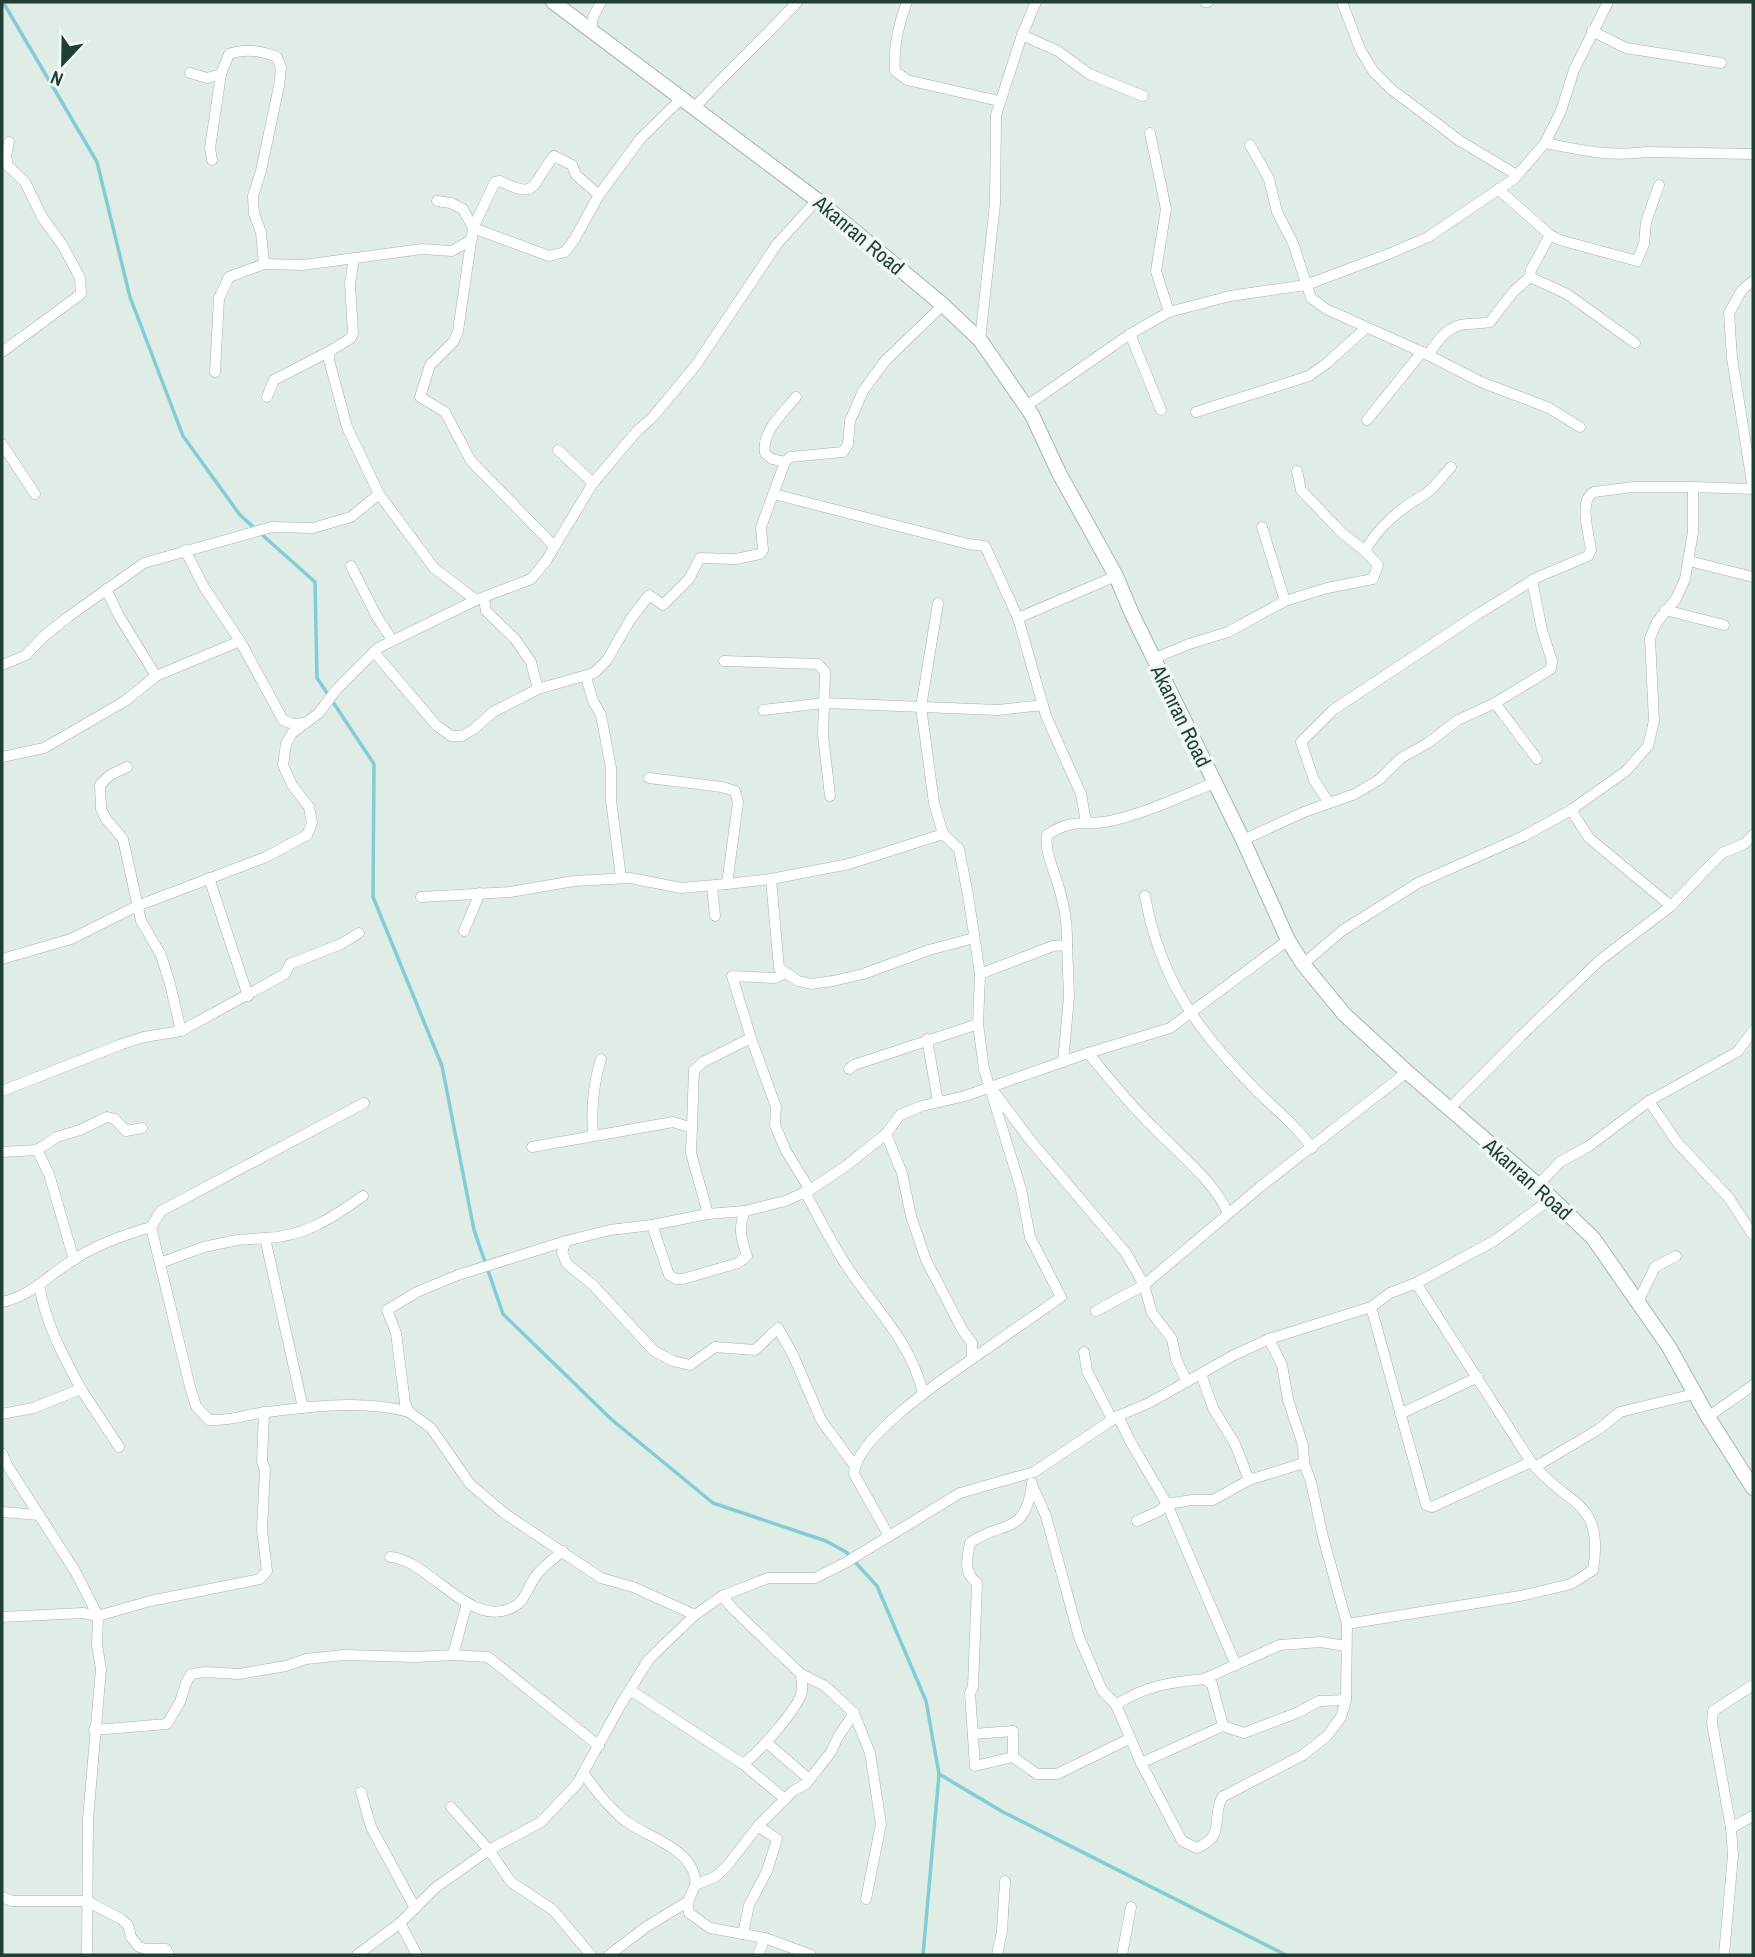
<svg xmlns="http://www.w3.org/2000/svg" width="1755" height="1957" font-family="'Archivo Narrow',sans-serif">
<style>
.lines{fill:none;stroke-linecap:round;stroke-linejoin:round}
.stream{stroke:#83ccd6;stroke-width:3.5}
.minor-casing{stroke:#a2b4ad;stroke-width:11}
.secondary-casing{stroke:#9db9ae;stroke-width:16}
.minor{stroke:#fff;stroke-width:10}
.secondary{stroke:#fff;stroke-width:14}
.labels{text-anchor:middle;dominant-baseline:central;stroke-width:7;stroke-linejoin:round;paint-order:stroke}
.street-label{font-size:21px;fill:#1f3e34;stroke:#f1f8f4}
</style>
<rect width="100%" height="100%" fill="#e0ece6"/>
<g class="lines">
<!-- stream -->
<g class="stream">
<path d="M3,2L97,162L130,297L183,436L240,515L315,582L317,678L374,764L373,897L442,1066L474,1230L503,1314L611,1419L713,1503L826,1541L846,1552L877,1586L926,1701L939,1774L923,1955"/>
<path d="M939,1774L1003,1812L1286,1955"/>
</g>
<!-- minor casing -->
<g class="minor-casing">
<g id="minor">
<path d="M907,2C898,25 893,46 895,71L907,80L999,101"/>
<path d="M1205,2H1208"/>
<path d="M1342,2L1360,49L1373,71L1391,89L1460,141L1517,175"/>
<path d="M591,30L593,17L601,2"/>
<path d="M1592,31L1626,48L1721,63"/>
<path d="M1022,35L1058,51L1089,74L1143,96"/>
<path d="M190,73L207,78L221,74"/>
<path d="M695,107C728,71 764,38 797,2"/>
<path d="M1150,133L1166,209L1156,271L1169,312"/>
<path d="M1545,143C1579,150 1611,157 1646,152L1753,154"/>
<path d="M1250,145L1269,179L1277,212L1293,243L1311,298L1326,309L1422,352L1481,382L1549,408L1580,427"/>
<path d="M212,160L210,148L221,74L229,54C245,48 262,51 277,57L281,68L279,86L261,171L253,196L254,214L261,232L264,264"/>
<path d="M1498,189L1550,235L1560,240L1637,261L1644,244L1646,222L1659,185"/>
<path d="M599,195L576,175L572,165L554,156C531,183 539,201 500,181L495,182L473,228L549,256L565,252L574,240L599,195L641,138L682,98"/>
<path d="M437,201L451,203L463,209L473,228L458,331L454,341L430,365L420,397L445,412L471,461L554,546"/>
<path d="M1550,235L1531,270L1530,277L1567,294L1635,343"/>
<path d="M354,258L350,284L353,333L351,338L330,351L329,360L347,427L379,494L434,568L476,600"/>
<path d="M1130,334L1161,410"/>
<path d="M980,340L995,204L996,115L1022,35L1036,2"/>
<path d="M2,352L81,294L80,278L63,246L42,217L25,182L8,166L6,156L9,142"/>
<path d="M1428,355C1438,340 1448,325 1467,324C1475,323 1482,324 1490,322L1514,291L1530,277"/>
<path d="M215,372L219,298L229,277L264,264L303,265L422,249L452,251L472,239"/>
<path d="M267,397L274,380L330,351"/>
<path d="M1025,407L1130,334L1169,312L1230,296L1306,285L1391,253L1428,237L1514,179L1545,143L1561,111L1574,70L1608,2"/>
<path d="M1196,412L1309,376L1327,363L1366,328"/>
<path d="M1367,420L1422,352"/>
<path d="M2,444L35,494"/>
<path d="M558,450L593,483"/>
<path d="M785,462L772,459L765,453C761,432 784,412 796,397"/>
<path d="M1297,471L1301,490L1342,533L1365,551"/>
<path d="M1753,489L1732,358L1729,313L1742,290L1753,281"/>
<path d="M774,494L968,544L985,546L1018,618L1046,716L1081,794L1086,822"/>
<path d="M1262,527L1285,601"/>
<path d="M185,550L204,587L240,641L283,720L293,724L305,723"/>
<path d="M1689,561L1753,577"/>
<path d="M351,566L376,615L392,640"/>
<path d="M106,589L119,616L156,676L240,641"/>
<path d="M484,599L486,611L515,639L531,662L538,689"/>
<path d="M938,603L921,707L934,803L943,834L959,849L968,895L980,974L978,1024L984,1069L1021,1189L1030,1237L1061,1297L972,1359"/>
<path d="M1665,610L1724,625"/>
<path d="M1018,618L1116,576"/>
<path d="M374,652L436,725L451,736H462L474,729L493,712L538,689L594,673L607,660L630,620L649,595L663,605L689,579L700,558L736,559L760,554L763,550L761,527L785,462L790,457L843,452L848,444L850,421L863,391L885,361L943,305"/>
<path d="M1153,659L1189,644L1228,632L1285,601L1327,588L1373,579L1378,565L1365,551C1377,528 1402,507 1424,495C1434,489 1443,475 1451,467"/>
<path d="M724,661L818,664L825,672L823,735L830,796"/>
<path d="M2,665L26,655L43,637L68,617L144,563L272,527L313,528L351,517L379,494"/>
<path d="M586,677L593,701L601,715L611,768V800L621,878"/>
<path d="M1495,703L1537,759"/>
<path d="M763,710L824,703L998,710L1043,705"/>
<path d="M2,757L44,748L125,701L156,676"/>
<path d="M127,767L110,775L100,785L101,809L106,819L123,839L141,921L161,955L170,984L181,1031"/>
<path d="M649,778L722,787L735,791L738,802L727,884"/>
<path d="M1329,803L1314,780L1301,742L1333,710L1478,614L1538,577L1588,556L1591,550C1589,534 1578,500 1594,492L1633,487H1693"/>
<path d="M1571,810L1589,838L1671,906"/>
<path d="M1243,840L1304,812L1355,794L1380,779L1401,758L1428,743L1458,720L1495,703L1551,669L1552,661L1542,630L1532,580"/>
<path d="M209,878L248,996"/>
<path d="M771,879L779,968L798,981L811,984L833,981L863,974L929,950L974,938"/>
<path d="M712,886L715,916"/>
<path d="M1145,896C1160,980 1198,1031 1256,1090C1277,1111 1294,1123 1312,1148"/>
<path d="M421,897L510,892L574,881L630,878L681,888L727,884L771,879L849,864L943,834"/>
<path d="M464,931L480,893"/>
<path d="M2,959L71,939L137,906L266,857L307,835L312,823L309,807L292,785L283,765L286,744L292,733L319,713L336,690L378,648L476,600L531,579L546,561L593,483L637,431L653,417L696,365L777,244L817,200"/>
<path d="M1303,964L1343,930L1418,883L1524,836L1571,810L1626,771L1648,746L1654,721L1650,638L1657,622L1676,599L1685,579L1693,532V487L1753,489"/>
<path d="M980,974L1053,946L1067,945C1068,923 1063,899 1056,878C1051,863 1045,851 1047,835C1072,818 1085,826 1110,821C1144,814 1182,796 1214,783"/>
<path d="M751,1038L776,1107L775,1125L786,1151L810,1190"/>
<path d="M927,1039L938,1102"/>
<path d="M1088,1053C1109,1078 1129,1104 1153,1127C1178,1153 1213,1180 1228,1213"/>
<path d="M1063,1062L1069,997L1067,945"/>
<path d="M849,1069L854,1065L978,1024"/>
<path d="M2,1091L122,1044L144,1037L181,1031L285,974L290,964L341,944L359,933"/>
<path d="M995,1093L1030,1140L1126,1253L1144,1285L1152,1313L1172,1339L1176,1359L1187,1382"/>
<path d="M1649,1101L1677,1142L1729,1198L1753,1235"/>
<path d="M1449,1109L1521,1036L1600,960L1671,906L1722,853L1744,844L1753,835"/>
<path d="M886,1134L902,1173L911,1216L926,1260L963,1331L972,1343V1359C943,1379 855,1438 854,1474L889,1536"/>
<path d="M593,1135C591,1108 593,1085 601,1059"/>
<path d="M532,1147L673,1122L692,1128"/>
<path d="M37,1150L49,1174L74,1260"/>
<path d="M2,1152L37,1150L57,1137L80,1130L107,1117L115,1119L126,1131L142,1128"/>
<path d="M1538,1185L1560,1162L1589,1146L1649,1101L1737,1052L1753,1031"/>
<path d="M805,1192C819,1218 832,1244 848,1268C877,1311 910,1341 923,1393"/>
<path d="M708,1214L691,1153L694,1070L703,1062L751,1038L732,976L775,978L786,973"/>
<path d="M652,1225L669,1275L676,1279H683L738,1263L747,1256C741,1238 738,1228 745,1211"/>
<path d="M151,1227L190,1387L196,1406L209,1420C234,1421 245,1414 268,1412C313,1406 365,1400 409,1412"/>
<path d="M265,1238C304,1237 332,1218 363,1196"/>
<path d="M566,1241L562,1252L567,1264L592,1284L654,1351L673,1361L690,1365L715,1347L755,1350L778,1328L793,1355L821,1420L854,1465"/>
<path d="M160,1263L204,1247L237,1240L265,1238L303,1408"/>
<path d="M39,1285C46,1324 62,1354 81,1389"/>
<path d="M2,1302C27,1297 45,1279 67,1264C93,1246 120,1236 151,1227L161,1211L364,1103"/>
<path d="M1638,1302L1655,1267L1676,1256"/>
<path d="M1371,1307L1426,1505L1432,1507L1531,1462"/>
<path d="M1096,1311L1144,1285L1260,1187L1407,1072"/>
<path d="M1084,1352L1087,1371L1112,1419"/>
<path d="M1201,1374L1213,1408L1235,1444L1249,1480"/>
<path d="M2,1414L33,1408L81,1389L119,1447"/>
<path d="M1400,1414L1478,1377"/>
<path d="M1118,1416L1130,1441L1167,1504L1236,1665"/>
<path d="M1708,1417L1753,1385"/>
<path d="M2,1453L7,1465L75,1571L98,1616L97,1645L101,1669L88,1819L87,1955"/>
<path d="M1535,1467L1599,1429L1620,1412L1694,1394"/>
<path d="M1032,1485L1046,1516L1079,1637L1102,1690L1116,1705L1141,1763L1182,1841L1197,1848C1226,1835 1211,1821 1222,1797L1303,1755L1327,1736L1341,1717L1346,1700L1347,1624L1323,1537L1311,1482L1304,1463L1303,1445L1288,1400L1282,1365L1269,1339"/>
<path d="M2,1512L39,1515"/>
<path d="M1137,1521L1159,1511L1167,1504L1192,1500H1213L1249,1480L1304,1463"/>
<path d="M390,1557C430,1559 474,1636 518,1604C526,1598 529,1585 535,1577C542,1567 553,1559 563,1551"/>
<path d="M722,1596L734,1610L801,1674L825,1686L854,1713L870,1753L881,1824L866,1899"/>
<path d="M695,1615L633,1587L601,1578L504,1513L470,1484L431,1428L409,1412L405,1403L396,1333L387,1310L417,1292L458,1275L566,1241L610,1230L652,1225L708,1214L745,1211L785,1201L810,1190L846,1166L886,1134L900,1115L922,1106L965,1096L1088,1053L1170,1028L1288,940"/>
<path d="M2,1617L83,1613L98,1616L150,1601L260,1579L267,1571L262,1530L265,1469L262,1462L264,1412"/>
<path d="M1347,1624L1520,1596L1571,1584L1593,1570C1605,1498 1565,1506 1531,1462L1416,1283"/>
<path d="M1345,1646L1321,1642L1280,1645L1204,1679L1212,1684L1223,1726L1244,1733L1299,1712L1319,1701L1346,1700"/>
<path d="M453,1655L488,1657L599,1746"/>
<path d="M630,1690L743,1764L785,1799"/>
<path d="M1116,1705C1144,1686 1172,1682 1204,1679"/>
<path d="M94,1730L167,1724L180,1702L186,1683L191,1674L205,1672L239,1674L286,1666L306,1659L344,1655L416,1657L453,1655L467,1603"/>
<path d="M974,1734L1013,1731V1757L1037,1774H1057L1129,1739"/>
<path d="M766,1742L809,1779"/>
<path d="M1013,1757L975,1766L970,1693L973,1687L977,1583C963,1573 967,1558 970,1543C999,1520 1026,1538 1032,1483"/>
<path d="M1141,1763L1223,1726"/>
<path d="M743,1764C757,1754 800,1707 802,1691C803,1686 801,1679 801,1674"/>
<path d="M583,1773C596,1790 607,1806 623,1819C645,1837 688,1846 695,1877C698,1892 685,1894 689,1913L710,1928L765,1938L811,1955"/>
<path d="M361,1792L371,1827L415,1908"/>
<path d="M451,1807L489,1850L511,1882L553,1910L591,1955"/>
<path d="M1731,1828L1753,1816"/>
<path d="M695,1885L715,1877L727,1866L758,1826L793,1791L806,1784L831,1752L838,1737L854,1713"/>
<path d="M2,1897L12,1901H87L121,1919L128,1925L131,1937L139,1947L146,1949H166L169,1955"/>
<path d="M400,1923L417,1955"/>
<path d="M743,1934L749,1905L767,1871L777,1839L758,1826"/>
<path d="M357,1955L400,1923L435,1888L489,1850L541,1822L577,1784L621,1704L649,1659L695,1615L722,1596L768,1578H815L845,1563L960,1493L1034,1472L1118,1416L1149,1403L1232,1356L1269,1339L1371,1307L1390,1293L1416,1283L1494,1241L1552,1198"/>
<path d="M609,1955L646,1927L687,1902"/>
<path d="M758,1955L765,1938"/>
<path d="M997,1955L1002,1931L1005,1881"/>
<path d="M1122,1955L1131,1907"/>
<path d="M1724,1955L1733,1855L1731,1828L1712,1723L1713,1711L1753,1685"/>
</g>
</g>
<!-- secondary casing -->
<g class="secondary-casing">
<path id="secondary" d="M553,2L817,200L943,305L980,340L1032,415L1059,473L1116,576L1132,614L1243,840L1288,940L1303,964L1344,1014L1407,1072L1538,1185L1593,1238L1669,1347L1708,1417L1753,1488"/>
</g>
<!-- minor -->
<use href="#minor" class="minor"/>
<!-- secondary -->
<use href="#secondary" class="secondary"/>
</g>
<g class="labels">
<!-- street labels -->
<g class="street-label">
<text transform="translate(859 235) rotate(40)">Akanran Road</text>
<text transform="translate(1181 716) rotate(64)">Akanran Road</text>
<text transform="translate(1528 1179) rotate(42)">Akanran Road</text>
</g>
</g>
<!-- border -->
<rect width="1755" height="1957" fill="none" stroke="#1f3e34" stroke-width="7"/>
<!-- north arrow -->
<g transform="translate(63 63) rotate(202)" stroke="#f1f8f4" stroke-width="5" paint-order="stroke">
<path d="M0-5L12 26L0 18L-12 26Z" fill="#1f3e34"/>
<text y="-10" font-size="19" font-weight="bold" text-anchor="middle" fill="#1f3e34">N</text>
</g>
</svg>
